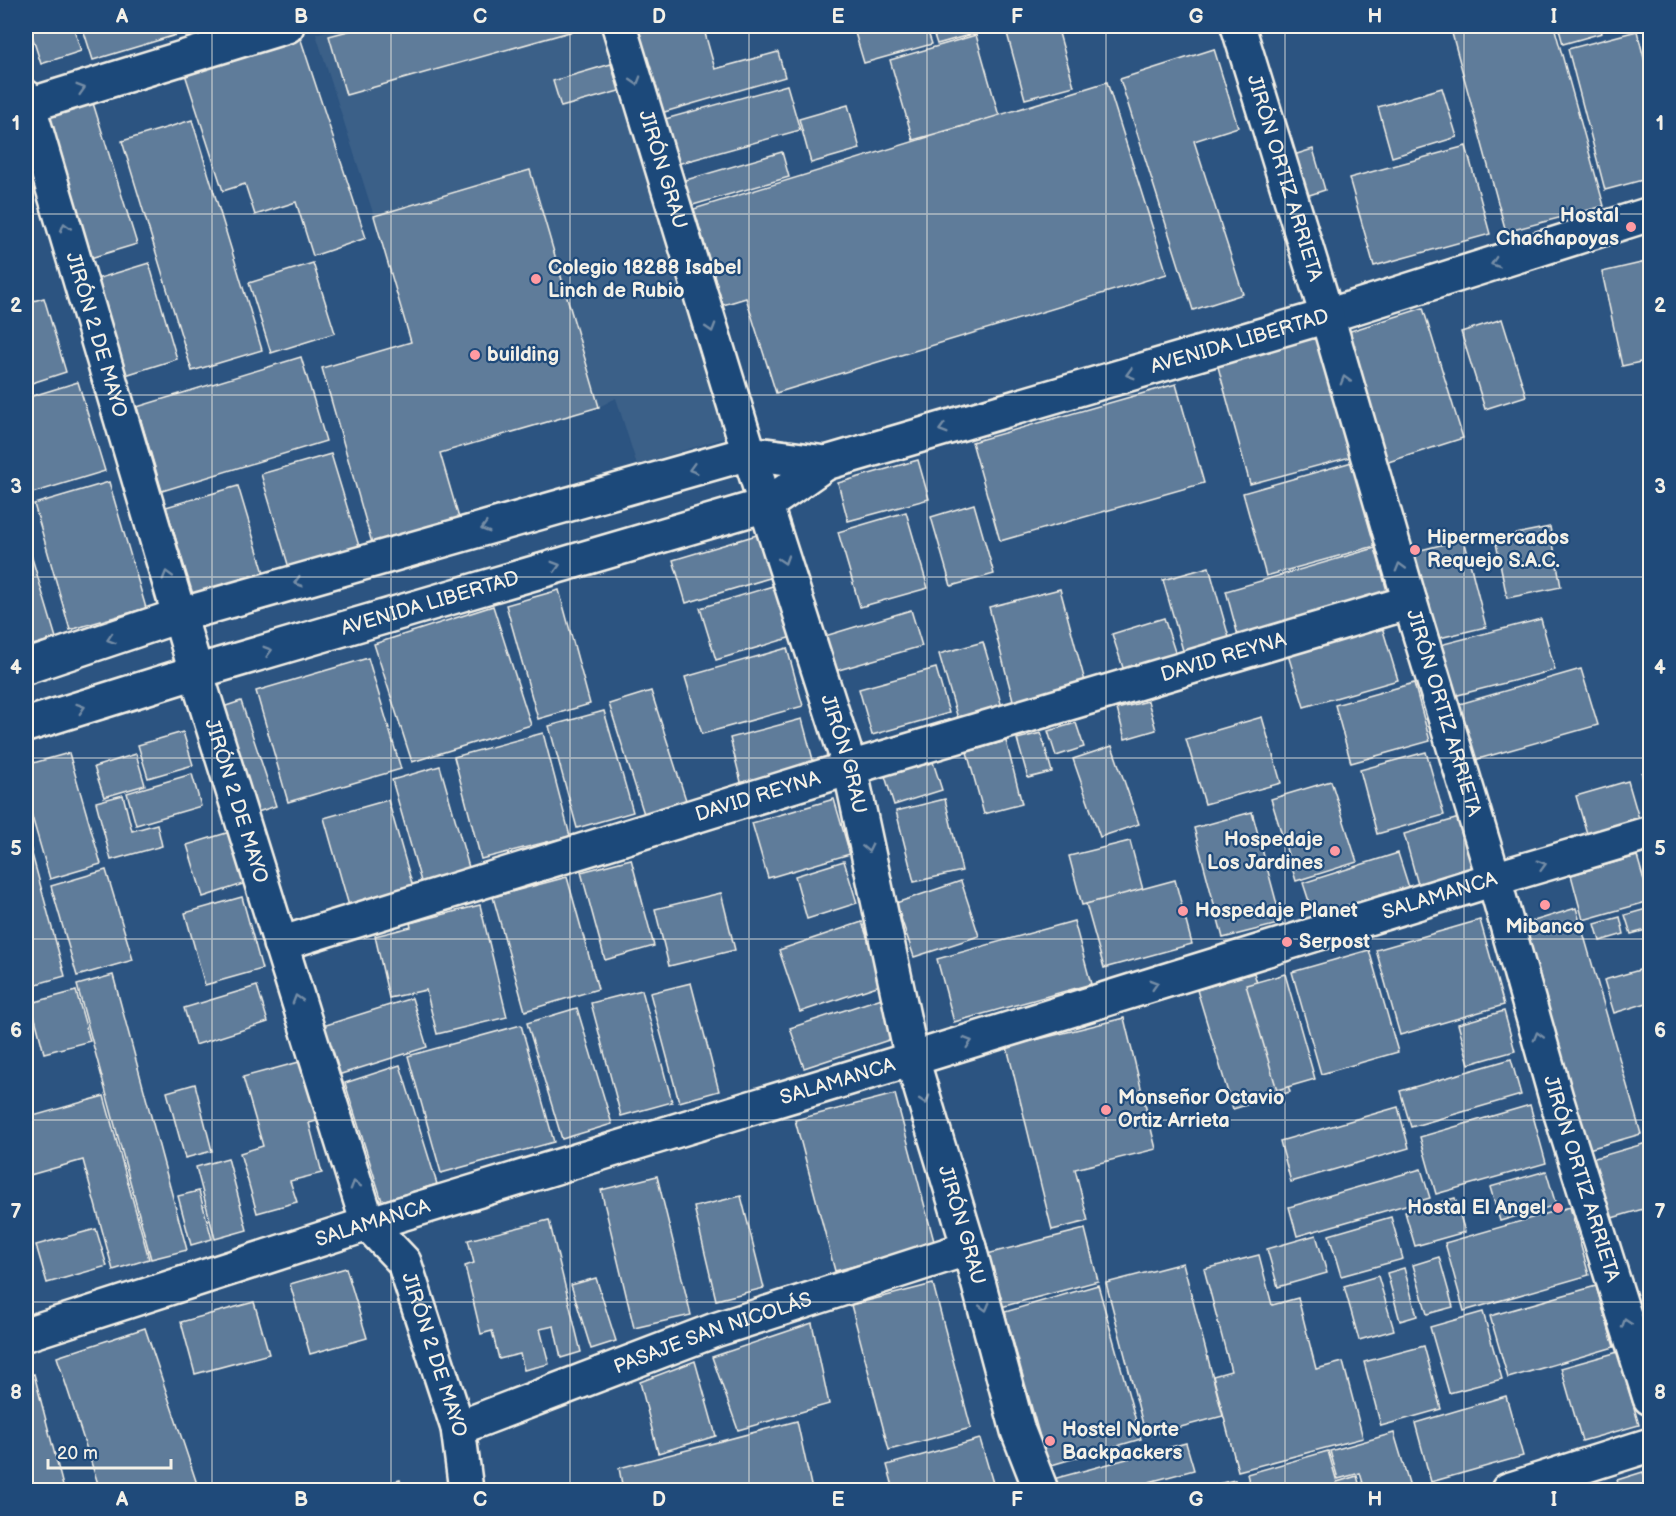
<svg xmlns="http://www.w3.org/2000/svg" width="1676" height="1516" font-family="'Balsamiq Sans',sans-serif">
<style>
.built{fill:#3b6088}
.building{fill:#5e7b9a;stroke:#f4f1e8;stroke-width:1.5}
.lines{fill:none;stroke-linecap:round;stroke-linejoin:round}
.street-casing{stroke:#f4f1e8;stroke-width:38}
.secondary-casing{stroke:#f4f1e8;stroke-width:38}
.street{stroke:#1f4a7a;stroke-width:33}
.secondary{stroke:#1f4a7a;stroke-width:33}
.oneway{stroke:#748da6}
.grid{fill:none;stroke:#f4f1e8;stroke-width:1.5;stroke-opacity:0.55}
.poi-dot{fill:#ff9aa2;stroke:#1f4a7a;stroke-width:2}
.labels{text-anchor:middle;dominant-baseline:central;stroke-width:4.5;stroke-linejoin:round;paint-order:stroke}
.street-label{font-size:20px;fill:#f4f1e8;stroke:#1f4a7a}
.poi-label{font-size:20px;font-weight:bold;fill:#f4f1e8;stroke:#1f4a7a;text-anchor:start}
.neatline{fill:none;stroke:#f4f1e8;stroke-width:2}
.grid-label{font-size:20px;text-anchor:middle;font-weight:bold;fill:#f4f1e8}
</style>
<rect width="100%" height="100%" fill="#2c5481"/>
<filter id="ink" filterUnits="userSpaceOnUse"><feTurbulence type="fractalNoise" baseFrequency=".0167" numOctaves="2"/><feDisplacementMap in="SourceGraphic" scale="12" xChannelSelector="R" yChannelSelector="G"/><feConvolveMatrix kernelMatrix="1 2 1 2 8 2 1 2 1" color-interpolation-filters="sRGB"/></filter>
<g filter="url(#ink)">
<!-- built -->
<path class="built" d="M344,26H603L727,437L637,465L616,398L599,407L440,453L461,525L374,550L322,368L411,342L374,216L316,34Z"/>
<!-- building -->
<g class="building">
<path d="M29,26H73L81,51L41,64Z"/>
<path d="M82,26H206L93,60Z"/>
<path d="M367,26H591L346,95L329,36Z"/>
<path d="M628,26H703L715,69L778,52L785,77L654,115Z"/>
<path d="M853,26H926L932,44L864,63Z"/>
<path d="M931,26H1001L937,44Z"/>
<path d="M1005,26H1057L1074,86L1025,99Z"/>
<path d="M1450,26H1554L1604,206L1506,232Z"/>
<path d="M1558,26H1600L1602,33L1563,44Z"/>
<path d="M1637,31L1650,81V178L1605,190L1568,49Z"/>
<path d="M299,34L366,238L313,256L296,202L255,215L245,184L223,191L184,71Z"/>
<path d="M976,35L999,116L913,140L890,60Z"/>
<path d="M1214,49L1238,127L1194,141L1243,294L1193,310L1120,79Z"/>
<path d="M611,64L619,91L561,107L553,81Z"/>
<path d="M1107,82L1167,274L776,393L746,298L723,305L694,209Z"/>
<path d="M787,85L800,130L670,166L658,121Z"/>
<path d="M1442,88L1457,137L1392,157L1378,107Z"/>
<path d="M93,103L137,244L87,259L43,118Z"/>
<path d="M848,105L860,149L811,163L799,119Z"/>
<path d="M192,120L262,350L192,371L122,141Z"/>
<path d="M1466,146L1490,234L1374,266L1349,178Z"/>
<path d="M1313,149L1325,190L1297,199L1284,158Z"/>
<path d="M782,152L789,177L686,207L679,182Z"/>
<path d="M530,170L599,407L440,453L461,525L374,550L322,368L411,342L374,216Z"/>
<path d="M1650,261V360L1622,366L1602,272Z"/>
<path d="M149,263L177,359L119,377L90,281Z"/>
<path d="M313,263L335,333L271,353L249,283Z"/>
<path d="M44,298L66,372L26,385V303Z"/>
<path d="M1423,308L1463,438L1382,464L1341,334Z"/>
<path d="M1502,319L1526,396L1485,409L1461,332Z"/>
<path d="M1322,335L1354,456L1250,484L1217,363Z"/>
<path d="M301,357L326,441L162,491L137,407Z"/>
<path d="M78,382L105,471L26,495V398Z"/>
<path d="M1176,384L1204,483L1000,541L972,442Z"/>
<path d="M331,454L362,556L292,578L261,474Z"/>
<path d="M918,460L929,499L848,521L838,483Z"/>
<path d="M1352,462L1375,546L1266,576L1243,493Z"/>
<path d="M109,482L146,608L70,630L34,504Z"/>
<path d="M238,486L267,583L196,604L166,507Z"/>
<path d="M974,504L994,574L951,586L931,517Z"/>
<path d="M906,512L928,588L860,607L838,532Z"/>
<path d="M1550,527L1561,587L1507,598L1495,538Z"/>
<path d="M760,534L773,577L686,603L673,560Z"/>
<path d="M26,538L56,638L26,647Z"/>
<path d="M1464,539L1486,627L1431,640L1409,553Z"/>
<path d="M1375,548L1390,602L1240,643L1226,591Z"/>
<path d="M1209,567L1230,641L1184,654L1163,580Z"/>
<path d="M776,585L792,637L716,660L700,608Z"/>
<path d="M1060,589L1086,685L1014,704L989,607Z"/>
<path d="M559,590L590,704L538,719L506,605Z"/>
<path d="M493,606L531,725L412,762L374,644Z"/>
<path d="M911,610L922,646L835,671L825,636Z"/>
<path d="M1379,617L1398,680L1304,707L1285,645Z"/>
<path d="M1164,618L1177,658L1125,674L1112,634Z"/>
<path d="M1541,619L1555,670L1454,696L1440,645Z"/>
<path d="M983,642L1003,710L959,722L939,654Z"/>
<path d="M787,648L803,706L702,734L685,677Z"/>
<path d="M368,658L401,769L288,802L256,691Z"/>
<path d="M936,668L949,713L872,735L859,689Z"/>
<path d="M1581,669L1598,725L1471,761L1456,705Z"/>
<path d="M1414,683L1430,741L1351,763L1335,705Z"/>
<path d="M651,691L686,800L644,814L609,704Z"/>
<path d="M241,701L276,806L245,816L211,711Z"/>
<path d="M1148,701L1156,730L1125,739L1117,709Z"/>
<path d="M604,711L633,812L577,828L549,726Z"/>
<path d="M1262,717L1281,783L1205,804L1186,739Z"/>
<path d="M802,719L816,771L743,790L730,738Z"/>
<path d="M1076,723L1084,747L1056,756L1048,731Z"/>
<path d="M183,732L193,765L148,778L138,745Z"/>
<path d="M543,733L570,836L481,859L454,757Z"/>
<path d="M1041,733L1052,772L1028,778L1017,739Z"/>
<path d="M1006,741L1022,804L984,814L967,752Z"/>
<path d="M1112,746L1139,824L1100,837L1073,759Z"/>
<path d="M1426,752L1444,815L1377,834L1360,770Z"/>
<path d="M69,753L101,864L50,879L26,796V765Z"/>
<path d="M136,754L145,785L104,797L94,767Z"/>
<path d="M933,762L942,790L894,805L885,776Z"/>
<path d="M440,766L470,871L422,885L392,780Z"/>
<path d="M1650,772V828H1649L1642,773Z"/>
<path d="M192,774L201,806L136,825L127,793Z"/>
<path d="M1331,781L1357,862L1296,881L1271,799Z"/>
<path d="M1628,781L1642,829L1590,844L1576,796Z"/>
<path d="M123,795L132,831L157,824L162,846L111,860L96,802Z"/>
<path d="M834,799L850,854L768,878L752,823Z"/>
<path d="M945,799L962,871L914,882L896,811Z"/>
<path d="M388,800L415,894L351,913L324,818Z"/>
<path d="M1252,812L1282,923L1223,938L1194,828Z"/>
<path d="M1459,818L1478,883L1422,899L1404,834Z"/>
<path d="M233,831L249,882L203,897L187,845Z"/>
<path d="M26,832L65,976L26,987Z"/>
<path d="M1130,841L1143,890L1082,905L1069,856Z"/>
<path d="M1398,853L1414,903L1319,932L1303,883Z"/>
<path d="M1637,856L1650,901L1583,920L1571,875Z"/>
<path d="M631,859L654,946L605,960L581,872Z"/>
<path d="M844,861L857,903L807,919L795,876Z"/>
<path d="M106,870L133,960L77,976L51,886Z"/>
<path d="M567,877L598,989L525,1011L493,897Z"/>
<path d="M1175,880L1192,944L1104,968L1086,904Z"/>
<path d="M961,881L979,936L914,957L896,903Z"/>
<path d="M721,893L735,950L669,966L655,909Z"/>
<path d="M242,897L262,969L205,985L185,913Z"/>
<path d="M480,905L507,1017L437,1034L426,990L389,998L375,936L411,927L410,923Z"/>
<path d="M1576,908L1641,1134L1585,1150L1521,925Z"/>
<path d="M1650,908V929L1631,934L1625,915Z"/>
<path d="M1620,917L1624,934L1600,941L1595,924Z"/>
<path d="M1480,920L1504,1005L1400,1035L1376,950Z"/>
<path d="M1074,921L1091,984L954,1022L937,959Z"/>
<path d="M862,922L883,984L800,1012L779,950Z"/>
<path d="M1369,950L1398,1052L1321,1074L1292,972Z"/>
<path d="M1650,967V1002L1614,1013L1604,980Z"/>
<path d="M1254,973L1290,1092L1233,1109L1197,990Z"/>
<path d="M1285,974L1315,1079L1277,1090L1246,985Z"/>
<path d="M113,975L187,1250L151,1259L77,985Z"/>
<path d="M691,983L719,1091L679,1102L650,993Z"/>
<path d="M257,986L268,1022L195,1045L184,1008Z"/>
<path d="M642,990L672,1102L621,1116L591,1003Z"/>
<path d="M76,991L90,1041L44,1053L31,1003Z"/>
<path d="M891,995L904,1035L804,1068L790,1028Z"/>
<path d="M412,998L427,1047L338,1075L323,1026Z"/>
<path d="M577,1008L612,1124L562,1139L527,1023Z"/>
<path d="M1504,1011L1515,1051L1469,1064L1458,1024Z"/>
<path d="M1124,1018L1156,1149L1075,1169L1088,1221L1052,1230L1007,1047Z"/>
<path d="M521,1025L554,1142L441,1173L408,1056Z"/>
<path d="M1511,1059L1521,1095L1411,1127L1400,1091Z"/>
<path d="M303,1061L320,1120L309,1123L322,1173L290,1181L297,1202L257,1213L240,1153L263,1146L243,1077Z"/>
<path d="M400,1065L437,1184L382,1201L345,1083Z"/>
<path d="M195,1084L212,1151L185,1158L167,1092Z"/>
<path d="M895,1094L935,1245L835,1271L795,1120Z"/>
<path d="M104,1096L149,1259L113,1270L83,1160L30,1175L26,1157V1118Z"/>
<path d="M1530,1105L1546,1163L1436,1194L1420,1137Z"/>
<path d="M1398,1107L1409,1148L1291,1182L1280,1141Z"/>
<path d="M1650,1142V1207L1605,1220L1588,1160Z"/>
<path d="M228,1158L247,1230L215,1239L196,1167Z"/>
<path d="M1421,1169L1430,1198L1297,1236L1289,1207Z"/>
<path d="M1546,1171L1556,1205L1500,1221L1490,1187Z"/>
<path d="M657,1176L691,1315L634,1328L601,1190Z"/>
<path d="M199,1191L212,1239L191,1245L178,1196Z"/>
<path d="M741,1196L764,1288L716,1300L694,1207Z"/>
<path d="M1455,1198L1465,1232L1415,1246L1405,1212Z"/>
<path d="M1570,1207L1589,1275L1464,1311L1445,1243Z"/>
<path d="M1391,1217L1403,1259L1341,1276L1329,1235Z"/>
<path d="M549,1220L581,1352L561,1358L554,1326L540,1329L549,1364L524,1370L520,1354L499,1359L492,1331L481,1334L465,1266L474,1263L468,1240Z"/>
<path d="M96,1229L107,1266L47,1283L36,1245Z"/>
<path d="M1085,1229L1098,1281L1001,1307L987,1254Z"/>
<path d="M1316,1235L1327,1273L1278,1287L1267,1249Z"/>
<path d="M1259,1255L1272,1305L1298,1298L1316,1369L1343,1362L1363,1438L1238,1471L1213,1376L1231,1371L1204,1269Z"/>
<path d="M1439,1257L1453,1307L1427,1314L1413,1265Z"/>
<path d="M1183,1263L1223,1416L1146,1436L1106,1283Z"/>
<path d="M346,1268L367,1338L310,1354L290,1284Z"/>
<path d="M1404,1268L1417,1316L1400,1321L1387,1273Z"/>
<path d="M1378,1276L1394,1330L1359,1340L1344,1286Z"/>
<path d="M596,1278L616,1341L591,1349L571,1285Z"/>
<path d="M933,1284L971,1428L889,1450L851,1305Z"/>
<path d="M1098,1285L1141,1439L1048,1466L1005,1312Z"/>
<path d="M1596,1286L1614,1347L1508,1378L1490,1316Z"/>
<path d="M254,1302L269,1354L195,1374L181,1322Z"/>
<path d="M1483,1312L1502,1379L1449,1393L1430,1327Z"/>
<path d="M812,1323L829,1404L738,1430L712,1357Z"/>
<path d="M145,1328L199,1490H100L57,1357Z"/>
<path d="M1424,1346L1441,1409L1381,1426L1364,1362Z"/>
<path d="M1618,1352L1639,1425L1582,1441L1561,1368Z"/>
<path d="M695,1361L716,1436L658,1453L640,1382Z"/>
<path d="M34,1374L64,1490H26V1376Z"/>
<path d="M1506,1396L1523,1456L1431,1482L1415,1423Z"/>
<path d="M797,1421L812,1490H623L619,1468Z"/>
<path d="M1394,1433L1411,1490H1365L1360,1473L1338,1479L1330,1451Z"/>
<path d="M980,1439L995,1490H894L887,1465Z"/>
<path d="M1186,1443L1194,1470L1149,1482L1152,1490H1056L1053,1479Z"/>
<path d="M1328,1451L1337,1482L1357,1476L1361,1490H1251L1247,1474Z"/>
<path d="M1643,1472L1649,1490H1620L1617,1480Z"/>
<path d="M400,1480L403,1490H361Z"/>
<path d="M1235,1480L1238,1490H1192Z"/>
</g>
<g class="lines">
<!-- street casing -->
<g class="street-casing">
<g id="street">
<path d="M26,106L287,26"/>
<path d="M1327,316L1650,214"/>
<path id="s1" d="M196,672L368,1224L404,1262L458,1428L466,1490"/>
<path id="s2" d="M280,944L850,768L1410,602"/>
<path id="s3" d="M26,1334L368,1224L912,1059L1494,879L1650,833"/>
<path id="s4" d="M458,1428L715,1330L969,1248"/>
</g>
</g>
<!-- secondary casing -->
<g class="secondary-casing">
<g id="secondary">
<path id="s5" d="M619,26L749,453L850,768L912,1059L969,1248L1018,1431L1041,1490"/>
<path id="s6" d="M1238,26L1327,316L1410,602L1494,879L1556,1098L1650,1398"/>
<path id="s7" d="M26,97L196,672"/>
<path id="s8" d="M26,667L187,613L749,453L826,463L1327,316"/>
<path id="s9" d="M26,725L196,672L766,505L826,463"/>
<path d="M1508,1490L1650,1445"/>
</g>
</g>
<!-- street -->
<use href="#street" class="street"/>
<!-- secondary -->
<use href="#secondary" class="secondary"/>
</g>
<!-- one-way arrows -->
<defs><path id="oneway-chevron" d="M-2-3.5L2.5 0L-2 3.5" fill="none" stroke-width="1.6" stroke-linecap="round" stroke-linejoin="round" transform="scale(1.5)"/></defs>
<g class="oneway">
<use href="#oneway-chevron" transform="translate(636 81) rotate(73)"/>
<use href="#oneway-chevron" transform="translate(81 89) rotate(-17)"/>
<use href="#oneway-chevron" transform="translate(65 227) rotate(-106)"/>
<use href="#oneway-chevron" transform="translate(1495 263) rotate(162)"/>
<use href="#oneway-chevron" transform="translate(711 328) rotate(73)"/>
<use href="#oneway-chevron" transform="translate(1130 374) rotate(164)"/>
<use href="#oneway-chevron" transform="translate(1345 380) rotate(-106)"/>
<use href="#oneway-chevron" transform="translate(943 429) rotate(164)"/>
<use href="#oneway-chevron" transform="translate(693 469) rotate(164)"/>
<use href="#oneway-chevron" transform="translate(485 528) rotate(164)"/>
<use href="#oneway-chevron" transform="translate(784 560) rotate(72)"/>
<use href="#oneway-chevron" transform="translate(556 566) rotate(-16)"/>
<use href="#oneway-chevron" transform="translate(1400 567) rotate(-106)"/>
<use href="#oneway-chevron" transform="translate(167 575) rotate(-106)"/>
<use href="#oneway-chevron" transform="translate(298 582) rotate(164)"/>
<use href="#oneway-chevron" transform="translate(111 639) rotate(162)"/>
<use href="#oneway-chevron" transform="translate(268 651) rotate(-16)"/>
<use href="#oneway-chevron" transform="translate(81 708) rotate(-18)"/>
<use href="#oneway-chevron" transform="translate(868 848) rotate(78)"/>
<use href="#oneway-chevron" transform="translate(1542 865) rotate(-16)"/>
<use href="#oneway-chevron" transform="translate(1154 984) rotate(-17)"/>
<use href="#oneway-chevron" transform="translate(297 999) rotate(-107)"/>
<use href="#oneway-chevron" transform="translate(1538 1036) rotate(-106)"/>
<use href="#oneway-chevron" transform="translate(968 1042) rotate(-17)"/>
<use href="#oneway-chevron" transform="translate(925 1100) rotate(73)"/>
<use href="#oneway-chevron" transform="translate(355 1185) rotate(-107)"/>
<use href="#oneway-chevron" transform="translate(985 1307) rotate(75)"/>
<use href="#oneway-chevron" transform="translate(1626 1323) rotate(-108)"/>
</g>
</g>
<!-- grid -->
<path class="grid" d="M212,26V1490M391,26V1490M570,26V1490M749,26V1490M927,26V1490M1106,26V1490M1285,26V1490M1464,26V1490M26,214H1650M26,395H1650M26,577H1650M26,758H1650M26,939H1650M26,1120H1650M26,1302H1650"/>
<!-- markers -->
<g class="poi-dot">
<circle cx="1631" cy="227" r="6"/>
<circle cx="536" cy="279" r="6"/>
<circle cx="475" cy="355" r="6"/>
<circle cx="1415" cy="550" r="6"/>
<circle cx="1335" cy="851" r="6"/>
<circle cx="1545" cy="905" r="6"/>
<circle cx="1183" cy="911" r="6"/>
<circle cx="1287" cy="942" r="6"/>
<circle cx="1106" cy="1110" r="6"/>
<circle cx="1558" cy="1208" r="6"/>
<circle cx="1050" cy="1441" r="6"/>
</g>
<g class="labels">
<!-- street labels -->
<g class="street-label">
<text stroke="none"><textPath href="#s5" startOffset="150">JIRÓN GRAU</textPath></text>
<text stroke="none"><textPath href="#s6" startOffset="159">JIRÓN ORTIZ ARRIETA</textPath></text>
<text stroke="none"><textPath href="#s7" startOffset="248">JIRÓN 2 DE MAYO</textPath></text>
<text stroke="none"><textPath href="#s8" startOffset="1263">AVENIDA LIBERTAD</textPath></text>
<text stroke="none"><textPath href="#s9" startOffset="422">AVENIDA LIBERTAD</textPath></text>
<text stroke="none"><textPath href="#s2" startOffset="986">DAVID REYNA</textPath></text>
<text stroke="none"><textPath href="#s6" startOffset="717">JIRÓN ORTIZ ARRIETA</textPath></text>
<text stroke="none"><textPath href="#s5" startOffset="762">JIRÓN GRAU</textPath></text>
<text stroke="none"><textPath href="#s2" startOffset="500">DAVID REYNA</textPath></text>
<text stroke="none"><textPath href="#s1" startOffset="135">JIRÓN 2 DE MAYO</textPath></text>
<text stroke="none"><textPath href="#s3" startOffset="1480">SALAMANCA</textPath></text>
<text stroke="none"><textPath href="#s3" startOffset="850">SALAMANCA</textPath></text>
<text stroke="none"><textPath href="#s6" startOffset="1203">JIRÓN ORTIZ ARRIETA</textPath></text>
<text stroke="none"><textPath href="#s3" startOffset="364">SALAMANCA</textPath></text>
<text stroke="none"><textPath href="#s5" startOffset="1248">JIRÓN GRAU</textPath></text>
<text stroke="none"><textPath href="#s4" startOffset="272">PASAJE SAN NICOLÁS</textPath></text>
<text stroke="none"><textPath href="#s1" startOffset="728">JIRÓN 2 DE MAYO</textPath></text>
</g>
<!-- poi labels -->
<g class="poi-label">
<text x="1619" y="216" text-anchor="end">Hostal<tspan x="1619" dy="23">Chachapoyas</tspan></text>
<text x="548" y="268">Colegio 18288 Isabel<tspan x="548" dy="23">Linch de Rubio</tspan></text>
<text x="487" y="355">building</text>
<text x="1427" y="538">Hipermercados<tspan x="1427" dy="23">Requejo S.A.C.</tspan></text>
<text x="1323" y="840" text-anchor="end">Hospedaje<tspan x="1323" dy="23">Los Jardines</tspan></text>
<text x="1195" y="911">Hospedaje Planet</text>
<text x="1545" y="927" text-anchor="middle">Mibanco</text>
<text x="1299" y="942">Serpost</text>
<text x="1118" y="1098">Monseñor Octavio<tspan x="1118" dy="23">Ortiz Arrieta</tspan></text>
<text x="1546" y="1208" text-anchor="end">Hostal El Angel</text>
<text x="1062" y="1430">Hostel Norte<tspan x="1062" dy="23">Backpackers</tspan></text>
</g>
</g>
<!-- margin -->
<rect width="1676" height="1516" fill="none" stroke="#1f4a7a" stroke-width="66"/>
<!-- scale -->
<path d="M48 1459v9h123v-9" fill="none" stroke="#f4f1e8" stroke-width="3"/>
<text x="57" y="1459" font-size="18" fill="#f4f1e8" stroke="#1f4a7a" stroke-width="4.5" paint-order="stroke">20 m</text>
<rect x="33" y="33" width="1610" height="1450" class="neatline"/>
<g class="grid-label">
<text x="122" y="23">A</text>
<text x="301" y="23">B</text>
<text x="480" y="23">C</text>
<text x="659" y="23">D</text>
<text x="838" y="23">E</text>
<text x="1017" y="23">F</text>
<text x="1196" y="23">G</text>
<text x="1375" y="23">H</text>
<text x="1554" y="23">I</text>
<text x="16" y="130">1</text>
<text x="1660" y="130">1</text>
<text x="16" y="312">2</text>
<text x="1660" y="312">2</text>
<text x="16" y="493">3</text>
<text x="1660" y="493">3</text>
<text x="16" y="674">4</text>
<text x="1660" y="674">4</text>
<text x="16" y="855">5</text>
<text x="1660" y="855">5</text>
<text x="16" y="1037">6</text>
<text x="1660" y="1037">6</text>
<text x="16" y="1218">7</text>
<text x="1660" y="1218">7</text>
<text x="16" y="1399">8</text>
<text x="1660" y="1399">8</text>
<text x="122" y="1506">A</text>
<text x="301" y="1506">B</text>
<text x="480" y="1506">C</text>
<text x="659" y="1506">D</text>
<text x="838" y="1506">E</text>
<text x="1017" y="1506">F</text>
<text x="1196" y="1506">G</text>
<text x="1375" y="1506">H</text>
<text x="1554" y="1506">I</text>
</g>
</svg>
